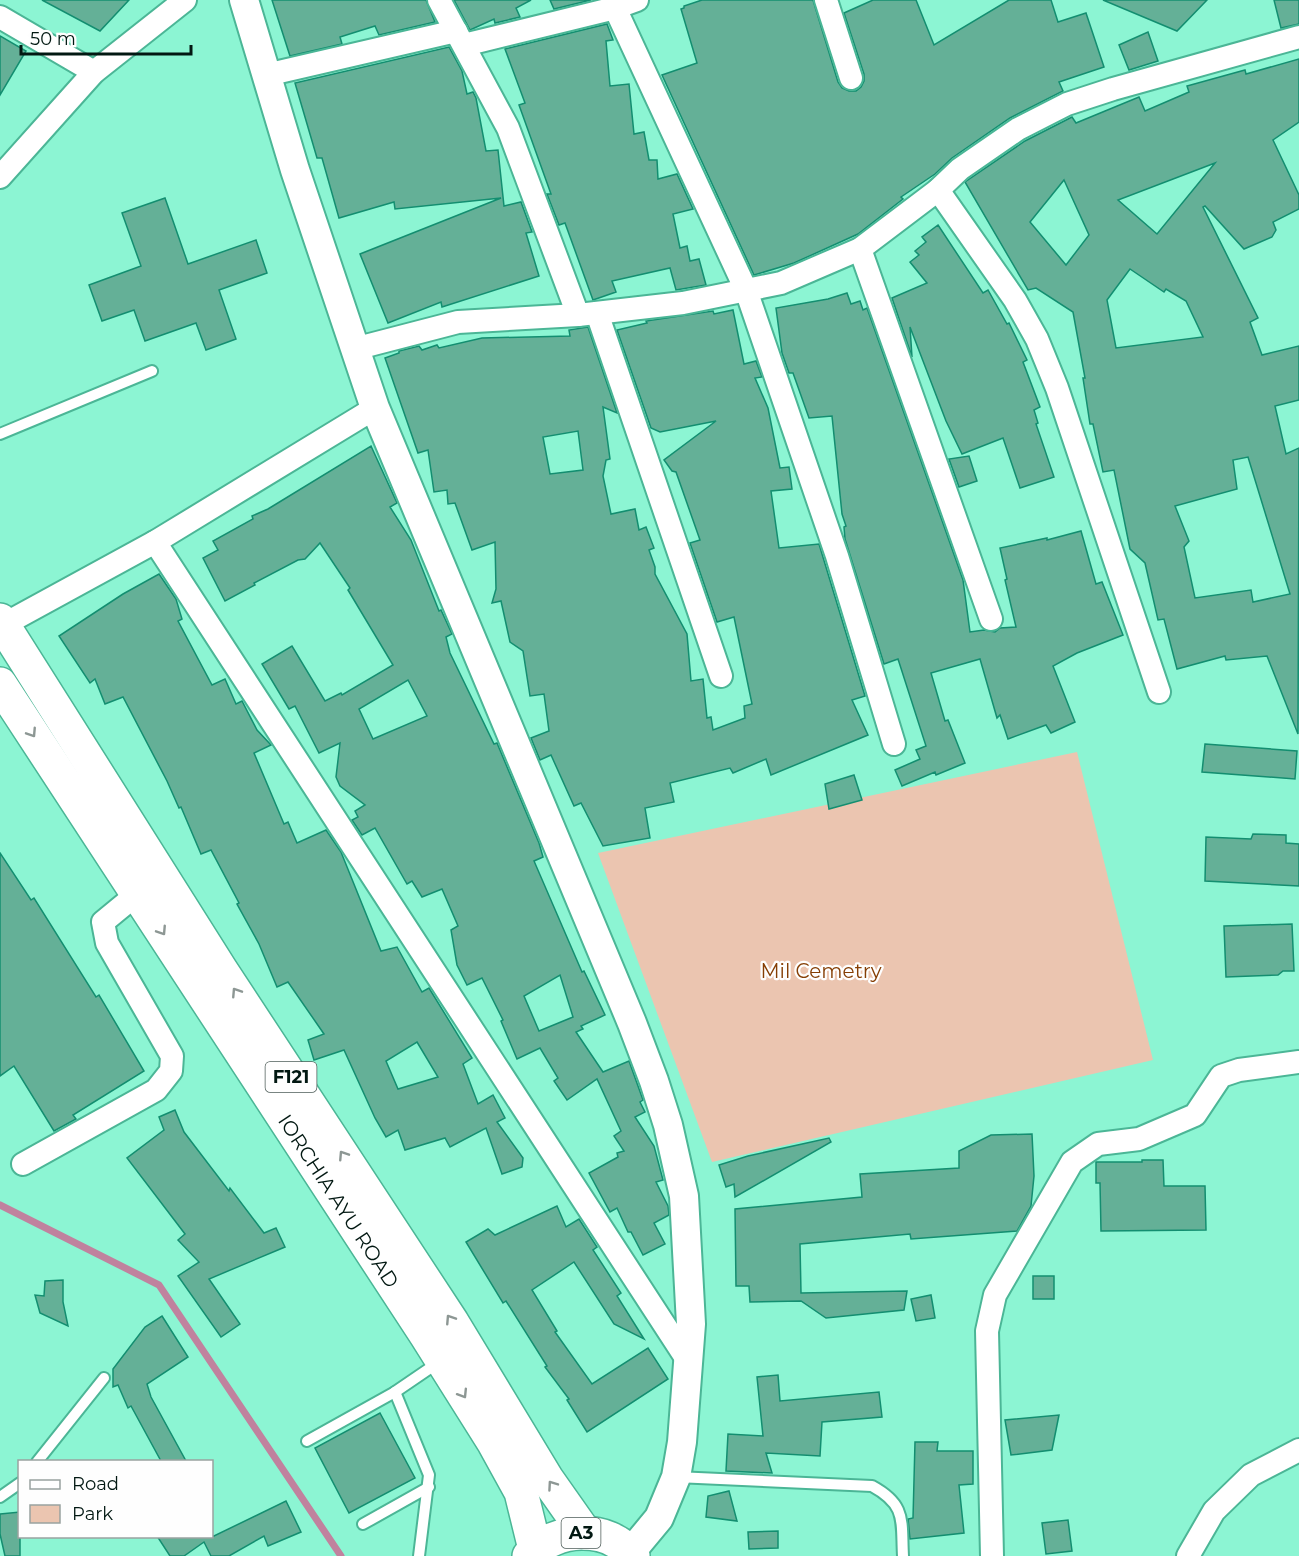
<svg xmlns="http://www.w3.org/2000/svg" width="1299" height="1556" font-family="Montserrat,sans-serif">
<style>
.green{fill:#ebc5b0}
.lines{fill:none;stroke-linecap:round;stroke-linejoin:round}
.stream{stroke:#c0829e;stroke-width:7}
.building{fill:#64b097;stroke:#138e70;stroke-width:1.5;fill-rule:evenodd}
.service-casing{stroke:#4bb696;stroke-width:14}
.minor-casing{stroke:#4bb696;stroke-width:26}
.tertiary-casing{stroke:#4bb696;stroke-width:32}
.primary-casing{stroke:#4bb696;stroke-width:36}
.trunk-casing{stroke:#4bb696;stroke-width:36}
.service{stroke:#fff;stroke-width:10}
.minor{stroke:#fff;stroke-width:22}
.tertiary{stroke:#fff;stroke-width:28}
.primary{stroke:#fff;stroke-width:33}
.trunk{stroke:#fff;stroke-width:33}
.oneway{stroke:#8d9794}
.labels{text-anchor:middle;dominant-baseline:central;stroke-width:4.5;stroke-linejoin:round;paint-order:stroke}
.shield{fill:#fefefe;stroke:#4e5d59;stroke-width:1.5}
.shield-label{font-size:18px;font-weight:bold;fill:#021812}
.park-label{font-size:20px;fill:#853e04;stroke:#fefefe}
.street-label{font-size:20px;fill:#021812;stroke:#fefefe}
</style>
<rect width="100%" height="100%" fill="#8cf5d3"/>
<!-- green -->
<path class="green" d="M1077,752L1153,1060L712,1162L598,853Z"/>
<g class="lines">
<!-- stream -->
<path class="stream" d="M0,1205L159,1285L341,1556"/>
</g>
<!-- building -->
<g class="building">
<path d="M42,0H129L100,31Z"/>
<path d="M272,0H426L435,22L379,35L375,26L340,37L342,44L290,56Z"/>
<path d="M454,0H531L516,8L520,17L495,23L494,19L470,30Z"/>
<path d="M550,0H591L554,9Z"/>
<path d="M702,0H813L838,82L842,88L849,91H856L861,87L864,81V74L844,13L873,0H916L934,45L1009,0H1051L1058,22L1086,13L1104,67L1059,82L1063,91L1010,118L952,158L935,174L901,197L903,199L858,234L794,263L754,275L662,75L697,63L681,9L684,8V6Z"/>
<path d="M1103,0H1207L1177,31Z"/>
<path d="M1274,0H1299V24L1281,28Z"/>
<path d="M607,24L613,40L606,41L610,86L629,84L634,134L644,132L649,160H657L658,179L677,174L693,209L673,214L680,248L687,246L690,261L699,259L706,285L676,290L670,268L612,281L616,292L593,300L565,223L559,225L547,194H551L519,105L525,103L505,49Z"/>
<path d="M1148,32L1158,61L1129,70L1119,45Z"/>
<path d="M0,36L26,51L0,95Z"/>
<path d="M449,47L462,71L467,94L473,92L476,98L486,151L498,150L504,206L521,202L532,232L526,233L539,276L442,307L441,302L388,323L360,254L501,198L395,209L394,202L339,218L322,158H317L295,83Z"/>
<path d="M1299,59V122L1273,140L1299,195V209L1273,222L1276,230L1272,237L1244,249L1205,206L1203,207L1258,318L1250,322L1262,355L1299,346V400L1275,406L1286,454L1299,448L1298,734L1267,656L1226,660L1225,656L1177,669L1164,619L1158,620L1145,563L1130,549L1114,470L1103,472L1093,424H1090L1083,378H1085L1073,312L1036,288L1028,290L965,182L1025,141L1072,117L1076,123L1139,97L1145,111L1189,92L1187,86L1245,70L1246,74ZM1215,163L1157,234L1118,200ZM1064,180L1089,235L1066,265L1030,222ZM1130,269L1164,292L1166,289L1186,301L1203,337L1116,348L1107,300ZM1248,457L1290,594L1253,602L1251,590L1195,598L1184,547L1189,541L1175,506L1237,489L1233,460Z"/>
<path d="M165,198L188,264L256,240L267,273L219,290L236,339L206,350L196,323L145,341L134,310L102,321L89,285L141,266L122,213Z"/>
<path d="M938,225L983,293L988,290L1007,324L1009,323L1027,360L1023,362L1040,407L1034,410L1038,423L1036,424L1054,477L1020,488L1003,438L962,454L946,421L910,327L912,357L892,298L927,283L910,262L919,255L915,251L926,242L922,237Z"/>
<path d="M847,293L851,304L860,301L863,310L867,308L963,580L970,632L984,630L995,632L1000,628L1016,627L1005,580L1007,579L1000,548L1047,538V540L1081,531L1096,584L1102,582L1123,635L1077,653L1053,666L1075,722L1051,733L1046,725L1008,739L1000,715L997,718L980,659L931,673L945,721L948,720L965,763L936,775L935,772L902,786L895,770L920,759L916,750L926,746L898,659L884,664L845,539L844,527L846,526L842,514L832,416L809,418L793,373H789L782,353L776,308L828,299Z"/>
<path d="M733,310L744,364L756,361L762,377L755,378L768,408L780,468L789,467L792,489L771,491L779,548L819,544L865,696L852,700L868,735L771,775L766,759L733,773L730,768L670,783L674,802L645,808L650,838L603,846L581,803L574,806L551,755L540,760L531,738L549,731L544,694L530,696L523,651L510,642L501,601L492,603L496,589L495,542L472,550L455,503L448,504L447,490L434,492L428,450L418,453L385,358L399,353V351L419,346L422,350L437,345L439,348L482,338L570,336L569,330L588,327L617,413L603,407L610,459L606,460L603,476L611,514L635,509L639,530L646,527L654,548L649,550L655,567V574L687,634L691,681L703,679L707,718L711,717L713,730L745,718L744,706L752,704L734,617L717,622L690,543L700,540L676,472L672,471L664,460L716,421L660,432L651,428L617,330L647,323L646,321L713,311L714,314ZM578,431L583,470L550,474L543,437Z"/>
<path d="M371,446L397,503L390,507L411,540L439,611L441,610L452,634L446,637L450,653L494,744L497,743L539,843L543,857L534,861L582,972L584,971L605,1015L581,1026L583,1029L576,1032L603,1072L629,1061L638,1086L643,1100L640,1102L645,1112L635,1117L654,1146L663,1180L656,1182L668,1206L669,1215L654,1223L665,1244L643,1255L631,1232H628L617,1208L610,1212L589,1173L618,1157L617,1153L624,1151L614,1136L621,1131L597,1079L567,1100L554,1081L558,1078L540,1048L517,1059L501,1021L503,1020L482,978L467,985L457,965L451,930L458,926L442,889L422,897L412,881L407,884L375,828L362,835L352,820L358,817L355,811L365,805L340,786L336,777L340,743L319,753L295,706L289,709L262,664L292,646L325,701L341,693L342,695L393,665L348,590L350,588L320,543L305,559L298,560L254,583L255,585L225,601L203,558L218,550L213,541L253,519L252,516L268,509ZM408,680L427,716L373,739L359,709ZM560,975L573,1017L539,1031L524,996Z"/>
<path d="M969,456L977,481L959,487L949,459Z"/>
<path d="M159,574L176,599L182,619L178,621L212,685L225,679L236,704L242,701L257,730L271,745L254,753L284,824L288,822L297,843L326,830L341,852L381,951L397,947L422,992L429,988L472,1058L463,1064L478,1104L493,1095L505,1118L497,1122L523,1158L522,1167L502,1174L486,1128L450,1147L445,1138L405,1150L398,1130L386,1137L375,1118L344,1050L314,1060L308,1040L324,1034L288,982L277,987L259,944L237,904L239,903L211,850L201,854L181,807L179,808L167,781L123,697L105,704L95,679L90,683L59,636L123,594ZM417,1042L438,1077L398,1089L386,1061Z"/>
<path d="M1205,744L1297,751L1295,779L1202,772Z"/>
<path d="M854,775L862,800L829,809L825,784Z"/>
<path d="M1253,834L1286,835V843L1299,844V886L1205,881L1206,837L1251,839Z"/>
<path d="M0,853L31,900L34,898L96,997L99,995L144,1071L73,1115L76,1119L54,1131L14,1066L0,1076Z"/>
<path d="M1292,924L1294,971H1283L1278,975L1226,977L1224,926Z"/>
<path d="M175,1110L184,1132L229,1191L230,1188L264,1233L276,1228L285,1247L209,1279L240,1324L221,1337L178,1276L199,1262L178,1240L185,1234L127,1158L164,1130L159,1117Z"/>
<path d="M1032,1134L1034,1176L1031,1206L1017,1231L911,1239L910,1234L800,1244L801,1293L907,1291L904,1310L826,1318L801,1301L750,1302L749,1286H736L735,1209L862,1197L860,1174L959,1168V1151L991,1135Z"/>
<path d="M829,1138L831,1142L735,1197L734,1184L726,1187L719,1165L748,1156Z"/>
<path d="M1142,1160H1163L1164,1186H1205L1206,1230L1101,1231L1100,1183H1096V1162H1142Z"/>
<path d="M557,1206L566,1227L579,1219L597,1247L593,1250L621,1293L617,1296L644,1339L614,1324L574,1262L532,1290L557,1331L555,1332L592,1384L648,1348L668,1379L587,1432L567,1400L569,1399L545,1367L547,1366L506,1301L503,1303L466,1242L488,1229L495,1235Z"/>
<rect x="1033" y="1276" width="21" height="23"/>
<path d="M63,1280V1302L68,1326L40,1313L35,1295L44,1296L45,1281Z"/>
<path d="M931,1295L935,1318L916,1321L911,1299Z"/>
<path d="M162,1316L188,1357L147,1384L151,1397L186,1461H161L131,1406L128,1408L118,1385L113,1387V1369L145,1327Z"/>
<path d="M778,1375L780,1401L879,1392L882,1417L822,1422L820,1456L766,1453L772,1473L726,1471L728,1434L763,1436L757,1377Z"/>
<path d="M380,1413L415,1478L349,1513L315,1448Z"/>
<path d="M1059,1415L1052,1450L1011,1455L1005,1420Z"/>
<path d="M915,1442H938L937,1451H973V1484L959,1485L964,1533L910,1539L908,1519L913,1518Z"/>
<path d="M729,1491L737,1521L706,1517L708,1496Z"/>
<path d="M286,1501L301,1532L268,1546L264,1536L229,1556H211L204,1542L184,1556H170L157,1536H214Z"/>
<path d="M20,1512V1556H5L0,1534V1514Z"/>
<path d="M1068,1520L1072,1551L1046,1554L1042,1523Z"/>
<path d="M778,1531V1548L749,1549L748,1532Z"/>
</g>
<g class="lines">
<!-- service casing -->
<g class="service-casing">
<g id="service">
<path d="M0,434L152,371"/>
<path d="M395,1392L429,1475L419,1556"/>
<path d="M307,1441L395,1392L439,1362"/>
<path d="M37,1462L104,1378"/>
<path d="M676,1477L872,1486C907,1505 901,1521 903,1556"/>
<path d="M0,1497L20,1483"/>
<path d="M363,1524L429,1487"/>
</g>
</g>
<!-- minor casing -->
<g class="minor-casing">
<g id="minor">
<path d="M439,0L508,128L578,315"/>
<path d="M826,0L851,78"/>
<path d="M615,8L746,290L837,556L894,744"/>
<path d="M0,17L94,72"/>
<path d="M464,45L615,8L637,0"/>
<path d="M266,75L456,31"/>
<path d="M0,177L94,72L185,0"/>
<path d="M938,190L1015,300L1037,339L1057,388L1159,692"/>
<path d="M860,249L991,619"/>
<path d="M597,313L721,676"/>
<path d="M354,349L458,322L578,315L683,303L781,283L860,249L938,190L960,169L1018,129L1067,104L1113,89L1299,37"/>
<path d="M155,542L688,1361"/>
<path d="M3,625L155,542L375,408"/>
<path d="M23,1164L156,1090L171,1071L172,1056L107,943L103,922L137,894"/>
<path d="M992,1556L987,1331L995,1295L1072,1162L1098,1144L1139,1139L1195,1115L1221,1076L1239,1070L1299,1062"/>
<path d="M1188,1556L1214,1511L1251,1475L1299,1450"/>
</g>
</g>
<!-- tertiary casing -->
<g class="tertiary-casing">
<path id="tertiary" d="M244,0L295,170L375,408L632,1023L654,1081L668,1125L684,1196L691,1324L682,1442L676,1477L659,1518L630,1553"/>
</g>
<!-- primary casing -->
<g class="primary-casing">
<g id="primary">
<path d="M0,620L221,970L452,1322L547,1479L585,1533"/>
<path id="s1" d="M0,684L426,1335L494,1443L521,1492L535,1549"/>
</g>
</g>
<!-- trunk casing -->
<g class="trunk-casing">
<path id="trunk" d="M529,1556C556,1527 607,1524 633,1556"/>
</g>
<!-- service -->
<use href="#service" class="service"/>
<!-- minor -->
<use href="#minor" class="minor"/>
<!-- tertiary -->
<use href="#tertiary" class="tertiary"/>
<!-- primary -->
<use href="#primary" class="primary"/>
<!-- trunk -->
<use href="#trunk" class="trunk"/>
</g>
<!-- one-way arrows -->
<defs><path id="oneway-chevron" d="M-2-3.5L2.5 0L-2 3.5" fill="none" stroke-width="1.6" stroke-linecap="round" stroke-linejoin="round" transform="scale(1.5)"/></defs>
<g class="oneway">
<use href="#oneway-chevron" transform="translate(32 733) rotate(57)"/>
<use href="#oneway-chevron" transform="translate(162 931) rotate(57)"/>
<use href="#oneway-chevron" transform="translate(236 992) rotate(-123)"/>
<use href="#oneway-chevron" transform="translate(343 1155) rotate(-123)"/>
<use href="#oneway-chevron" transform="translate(450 1319) rotate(-123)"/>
<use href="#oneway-chevron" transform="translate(463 1394) rotate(58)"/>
<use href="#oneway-chevron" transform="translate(552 1485) rotate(-125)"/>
</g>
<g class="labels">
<!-- shield labels -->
<g class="shield">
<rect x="265.5" y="1062" width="51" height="30" rx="4.5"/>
<rect x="561.5" y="1518" width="39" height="30" rx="4.5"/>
</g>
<g class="shield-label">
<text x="291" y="1077">F121</text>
<text x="581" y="1533">A3</text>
</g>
<!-- park labels -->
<g class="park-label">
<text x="821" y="971">Mil Cemetry</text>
</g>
<!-- street labels -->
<g class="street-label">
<text stroke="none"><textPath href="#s1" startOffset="618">IORCHIA AYU ROAD</textPath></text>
</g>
</g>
<!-- legend -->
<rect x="18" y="1460" width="195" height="78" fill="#fefefe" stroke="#99a2a0" stroke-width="1.5"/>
<rect x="30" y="1480" width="30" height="9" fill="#ffffff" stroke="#99a2a0" stroke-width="1.5"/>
<text x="72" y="1490" font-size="18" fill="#021812">Road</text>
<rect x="30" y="1505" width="30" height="18" fill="#ebc5b0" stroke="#99a2a0" stroke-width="1.5"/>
<text x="72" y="1520" font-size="18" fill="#021812">Park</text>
<!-- scale -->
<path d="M21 45v9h170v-9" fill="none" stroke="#021812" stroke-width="3"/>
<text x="30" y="45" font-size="18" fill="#021812" stroke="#fefefe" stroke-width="4.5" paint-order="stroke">50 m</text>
</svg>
